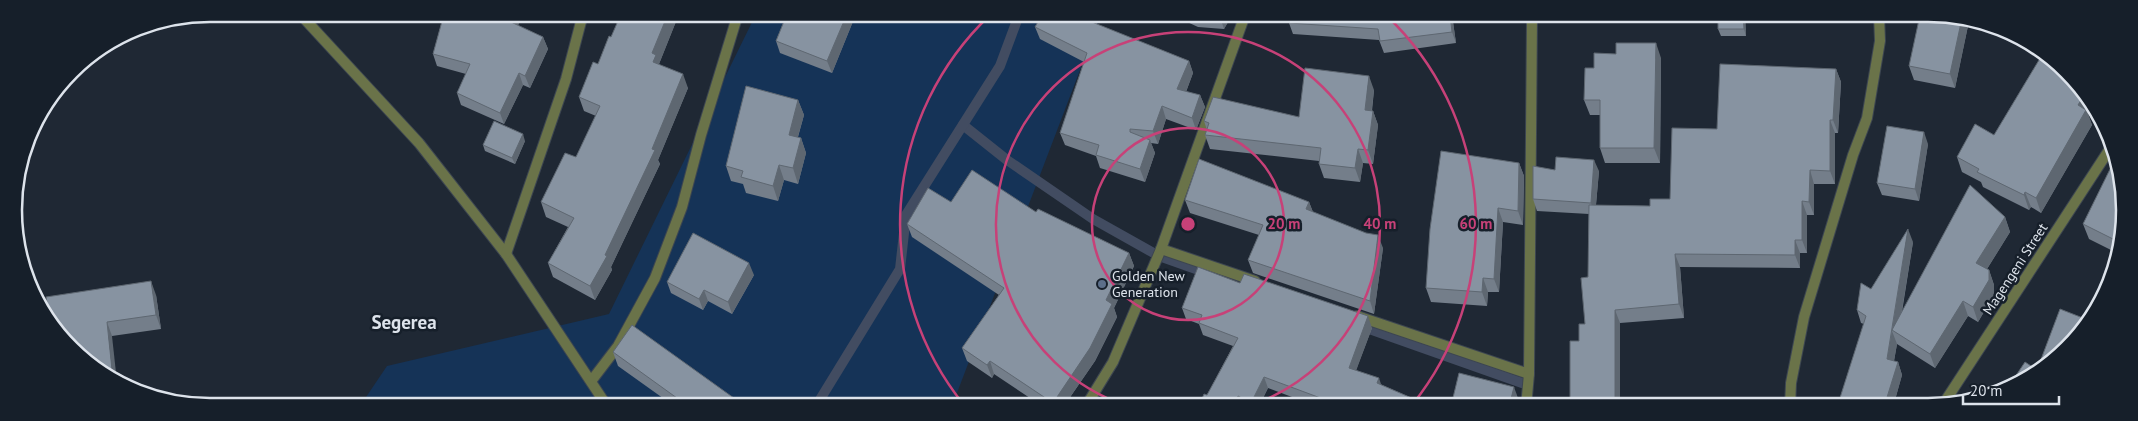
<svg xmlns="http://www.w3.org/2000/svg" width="2138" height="421" font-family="'PT Sans',sans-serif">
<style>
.green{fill:#153357}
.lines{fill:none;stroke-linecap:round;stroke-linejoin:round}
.stream{stroke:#424c61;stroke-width:10}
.minor-casing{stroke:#3d4651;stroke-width:12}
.minor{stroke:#6a7349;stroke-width:10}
.wall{fill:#747e8a}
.shaded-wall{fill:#5e6771}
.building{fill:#8793a1;stroke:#5e6771}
.ring{fill:none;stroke:#c74178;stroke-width:2.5}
.service-dot{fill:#5c6f8a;stroke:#161f2a;stroke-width:2}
.labels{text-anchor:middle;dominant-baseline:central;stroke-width:5;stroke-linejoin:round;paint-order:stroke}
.street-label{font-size:14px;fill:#dde3eb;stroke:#161f2a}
.poi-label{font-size:14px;fill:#dde3eb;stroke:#161f2a;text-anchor:start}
.district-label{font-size:19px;font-weight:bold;fill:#dde3eb;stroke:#161f2a}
.rim{fill:none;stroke:#dde3eb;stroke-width:2.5}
.centre{fill:#c74178;stroke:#161f2a;stroke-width:2.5}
.ring-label{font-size:15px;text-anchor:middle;font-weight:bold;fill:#c74178;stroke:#161f2a;stroke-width:5;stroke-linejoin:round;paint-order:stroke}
</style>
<rect width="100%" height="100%" fill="#1f2834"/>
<!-- green -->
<path class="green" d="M756,14L1101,15L952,406H360L387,366L609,314Z"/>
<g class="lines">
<!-- stream -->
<g class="stream">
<path d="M963,125L1007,160L1093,219L1159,256L1210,274"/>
<path d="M1358,325L1522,383"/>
<path d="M816,406L900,269L906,215L1000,66L1019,15"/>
</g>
<!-- minor casing -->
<g class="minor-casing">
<g id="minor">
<path d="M300,14L419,143L506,254L607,406"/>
<path d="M1161,249L1255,281"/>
<path d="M506,254L566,79L583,14"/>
<path d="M1357,316L1529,374"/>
<path d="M592,380L618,346L655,278L682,207L701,135L738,14"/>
<path d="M1086,406L1113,362L1161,249L1245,15"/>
<path d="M1942,406L2111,147"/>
<path d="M1526,407L1529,374L1532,15"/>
<path d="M1790,407L1791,383L1804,317L1853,155L1867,118L1880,41L1879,15"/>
</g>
</g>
<!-- minor -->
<use href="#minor" class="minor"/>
</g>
<!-- wall -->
<g class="wall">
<path d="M444,14H521L518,26L543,37L548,49L530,88L523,85L504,124L461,105L457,93L466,74L437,66L433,54Z"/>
<path d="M679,14L659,64L688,88L658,160L660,164L611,267L612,270L595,300L553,277L548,263L568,227L546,217L541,202L576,157L596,116L584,111L579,97L598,64L611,37Z"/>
<path d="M787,14H856L832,73L780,53L776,41Z"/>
<path d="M1042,15H1101L1096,24L1189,61L1193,73L1186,92L1200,95L1205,107L1196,130L1166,119L1158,144L1151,143L1155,153L1145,182L1100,168L1096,156L1065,145L1060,133L1084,62L1040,39L1035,27Z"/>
<path d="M1172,15H1232L1224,29L1198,27Z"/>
<path d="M1452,15L1456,43L1384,53L1379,40L1293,34L1289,23Z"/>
<path d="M1745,15L1746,36H1721L1718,29Z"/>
<path d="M1953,15L1969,21L1955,88L1914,80L1909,66Z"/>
<path d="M1661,58L1660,163H1605L1600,148V115H1590L1584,100L1594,68Z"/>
<path d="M1836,69L1841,82L1838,133H1835V184H1814V215H1807V253H1800V268L1680,267L1684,318L1620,323V407H1573L1570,399L1579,341L1585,324L1588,277L1589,214L1537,211L1533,199L1555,170L1599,171L1596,205L1650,206L1670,199L1717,129Z"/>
<path d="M1374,90L1372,111H1373L1378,125L1373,164L1363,163L1360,182L1324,178L1319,164V161L1210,149L1205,135L1207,130L1204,121L1299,117Z"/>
<path d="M798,100L804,115L798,137L801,138L806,153L798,184L784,180L778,201L746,193L743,184L731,181L726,166Z"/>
<path d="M2092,108L2088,114L2092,125L2041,213L2031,207L2029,210L1983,187L1981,182L1962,172L1957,157L1994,135Z"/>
<path d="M525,141L515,164L485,151L483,145Z"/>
<path d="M1928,144L1919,201L1882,195L1877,183Z"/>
<path d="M1519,163L1524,176L1523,225L1503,222L1499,292H1488L1487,306L1431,302L1426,288Z"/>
<path d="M1185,200L1309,202L1313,212L1383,248L1374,314L1253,273L1248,260L1259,235L1190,213Z"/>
<path d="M951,202L1036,212L1129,253L1134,266L1114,308L1117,317L1095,361L1064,406H1042L994,374L992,378L967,361L962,348L999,295L912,237L907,224Z"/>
<path d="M2005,217L2010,232L1987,269L1989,270L1994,285V295L1978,322L1968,316L1935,368L1897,344L1894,361L1898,362L1902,375L1893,407H1841L1839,401L1864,324L1861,323L1857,310L1871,289L1913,242L1902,312Z"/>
<path d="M2083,224L2123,236L2117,253L2089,239Z"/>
<path d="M754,275L732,314L708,301L703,310L671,293L667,282Z"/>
<path d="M1240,283L1372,328L1356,370L1382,385L1430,406H1316L1268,388L1259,406H1199L1207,395L1233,346L1203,335L1199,324L1186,319L1182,308Z"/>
<path d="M156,295L161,329L112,336L62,340Z"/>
<path d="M613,352L745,406H674L618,366Z"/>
</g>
<!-- shaded-wall -->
<g class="shaded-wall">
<path d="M514,14H521L516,34L511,22Z"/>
<path d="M668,14H679L659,64L661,69L653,62L652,53Z"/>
<path d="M847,14H856L832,73L827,61Z"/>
<path d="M1090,15H1101L1092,33L1087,20Z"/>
<path d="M1221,15H1232L1224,29L1220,17Z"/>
<path d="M1450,15H1452L1456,43L1452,32Z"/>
<path d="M1743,15H1745L1746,36L1744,29Z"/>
<path d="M1962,18L1969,21L1955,88L1950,74Z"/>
<path d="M543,37L548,49L530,88L525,76Z"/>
<path d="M1656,43L1661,58L1660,163L1654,148Z"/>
<path d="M1189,61L1193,73L1182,102L1177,89Z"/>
<path d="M1836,69L1841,82L1838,133L1833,120Z"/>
<path d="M519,73L523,85L504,124L500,113Z"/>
<path d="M683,74L688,88L658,160L660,164L611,267L612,270L595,300L590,286L605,255L652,149Z"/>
<path d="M1369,76L1374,90L1370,124L1365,110Z"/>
<path d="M2085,94L2092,108L2088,114L2092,125L2041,213L2036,198L2078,105Z"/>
<path d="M1200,95L1205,107L1196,130L1192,118Z"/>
<path d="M798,100L804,115L794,150L789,135Z"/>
<path d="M1162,106L1166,119L1158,144L1153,131Z"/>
<path d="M1373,111L1378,125L1373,164L1368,150Z"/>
<path d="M1830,120L1835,133V184L1830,171Z"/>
<path d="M1924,132L1928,144L1919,201L1915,189Z"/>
<path d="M523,134L525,141L515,164L512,158Z"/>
<path d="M801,138L806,153L798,184L793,168Z"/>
<path d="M1150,140L1155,153L1145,182L1140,169Z"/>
<path d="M1358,149L1363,163L1360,182L1355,168Z"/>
<path d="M1594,160L1599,171L1595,215L1591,203Z"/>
<path d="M1519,163L1524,176L1523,225L1518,211Z"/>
<path d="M779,165L784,180L778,201L773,186Z"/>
<path d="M1810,170L1814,184V215L1809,202Z"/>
<path d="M2025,192L2031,207L2029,210L2024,195Z"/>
<path d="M1802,201L1807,215V253L1802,240Z"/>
<path d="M1309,202L1314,215L1306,209Z"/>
<path d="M1498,208L1503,222L1499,292L1494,279Z"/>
<path d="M2005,217L2010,232L1982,277L1976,263Z"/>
<path d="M1908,229L1913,242L1898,334L1892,330Z"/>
<path d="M1378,235L1383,248L1374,314L1370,301Z"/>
<path d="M1795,240L1800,253V268L1795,255Z"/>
<path d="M1129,253L1134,266L1114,308L1117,317L1095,361L1064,406H1054L1053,403L1106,300Z"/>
<path d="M1675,254L1680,267L1684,318L1679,304Z"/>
<path d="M749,263L754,275L732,314L728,302Z"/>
<path d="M1989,270L1994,285V295L1978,322L1973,307Z"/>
<path d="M1483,278L1488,292L1487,306L1482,292Z"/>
<path d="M151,281L156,295L161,329L156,315Z"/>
<path d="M704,290L708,301L703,310L699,299Z"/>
<path d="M1963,301L1968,316L1935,368L1930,354Z"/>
<path d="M1615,310L1620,323V407H1615Z"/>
<path d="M1368,316L1372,328L1353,379L1349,368Z"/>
<path d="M107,322L112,336L117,382L113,379Z"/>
<path d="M1892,331L1897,344L1892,372L1887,359Z"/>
<path d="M990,361L994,374L992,378L987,365Z"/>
<path d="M1898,362L1902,375L1893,407H1884Z"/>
<path d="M1264,377L1268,388L1259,406H1252L1251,403Z"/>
<path d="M1379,378L1383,390L1377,383Z"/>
<path d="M1514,387L1518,398L1516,407H1509Z"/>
<path d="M1238,396L1242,406H1235Z"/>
</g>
<!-- building -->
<g class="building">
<path d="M444,14H514L511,22L543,37L525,76L519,73L500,113L457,93L470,64L433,54Z"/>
<path d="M621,14H668L652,53L656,55L653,62L683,74L652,149L655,150L605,255L607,256L590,286L548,263L574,218L541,202L565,153L576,157L600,106L579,97L593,62L598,64L609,36L611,37Z"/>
<path d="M787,14H847L827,61L776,41Z"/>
<path d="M1042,15H1090L1087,20L1189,61L1177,89L1200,95L1192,118L1162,106L1153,131L1130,129V132L1150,140L1140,169L1096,155L1099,145L1060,133L1087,53L1035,27Z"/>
<path d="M1193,15H1221L1220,17Z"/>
<path d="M1289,15H1450L1452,32L1380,41L1378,29L1289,23Z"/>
<path d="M1718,15H1743L1744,29H1718Z"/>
<path d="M1920,15H1953L1962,18L1950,74L1909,66Z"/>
<path d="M1616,43H1656L1654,148H1600V100H1584L1585,68H1594V53L1616,54Z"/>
<path d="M2042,55L2083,90L2085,94L2078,105L2086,110L2036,198L2025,192L2024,195L1977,172L1979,169L1957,157L1975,124L1994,135Z"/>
<path d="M1720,64L1836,69L1833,120H1830V171L1810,170L1809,202L1802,201V240H1795V255L1675,254L1679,304L1615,310V407H1590V399H1570V341H1579V324H1585L1581,278L1588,277L1589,205L1650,206V199H1670L1672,128L1717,129Z"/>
<path d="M1305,68L1369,76L1365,110L1373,111L1368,150L1358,149L1355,168L1319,164L1321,148L1205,135L1209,123L1204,121L1213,97L1299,117Z"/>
<path d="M746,86L798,100L789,135L801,138L793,168L779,165L773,186L741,177L743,171L726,166Z"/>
<path d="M494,121L523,134L512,158L483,145Z"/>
<path d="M1887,126L1924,132L1915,189L1877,183Z"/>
<path d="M1441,151L1519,163L1518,211L1498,208L1494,279L1483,278L1482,292L1426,288L1430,229Z"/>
<path d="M1556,157L1594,160L1591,203L1533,199V166L1555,170Z"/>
<path d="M2116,157L2117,159L2123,236L2121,243L2083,224Z"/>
<path d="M1199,159L1309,202L1306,209L1366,233L1378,235L1370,301L1248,260L1263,225L1185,200Z"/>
<path d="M972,170L1036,212L1038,209L1129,253L1106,300L1112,304L1090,348L1053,403L990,361L987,365L962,348L1004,288L907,224L928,188L951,202Z"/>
<path d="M1970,185L2005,217L1976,263L1989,270V280L1973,307L1963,301L1930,354L1892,330Z"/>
<path d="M1908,229L1887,359L1898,362L1884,407H1857L1839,401L1866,316L1857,310L1861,283L1871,289Z"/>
<path d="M693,233L749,263L728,302L704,290L699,299L667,282Z"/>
<path d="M1198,267L1240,283L1244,274L1368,316L1349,368L1379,378L1377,383L1430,406H1342L1264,377L1251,403L1238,396L1235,406H1199L1204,394L1207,395L1238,338L1199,323L1202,315L1182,308Z"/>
<path d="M151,281L156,315L107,322L113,379L62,340L50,318L46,297Z"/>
<path d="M2060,309L2088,320L2066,350L2014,387L2007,389L2025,362L2037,370Z"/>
<path d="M632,325L745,406H688L613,352Z"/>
<path d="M1459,373L1514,387L1509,407L1451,406Z"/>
<path d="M926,401L936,406H923Z"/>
</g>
<!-- distance rings -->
<g class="ring">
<circle cx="1188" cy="224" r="96"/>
<path d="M1127 406A192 192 0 1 1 1249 406"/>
<path d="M964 405A288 288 0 0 1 990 15M1386 15A288 288 0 0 1 1412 405"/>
</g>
<!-- markers -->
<circle class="service-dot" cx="1102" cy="284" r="5"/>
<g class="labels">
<!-- street labels -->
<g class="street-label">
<text transform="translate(2015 269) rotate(-57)">Magengeni Street</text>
</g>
<!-- poi labels -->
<g class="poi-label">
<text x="1112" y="276">Golden New<tspan x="1112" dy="16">Generation</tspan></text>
</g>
<!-- district labels -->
<g class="district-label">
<text x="404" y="322">Segerea</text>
</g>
</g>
<!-- crop -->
<path d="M0 0H2138V421H0ZM210 22H1928A188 188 0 0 1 2116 210V210A188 188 0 0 1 1928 398H210A188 188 0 0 1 22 210V210A188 188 0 0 1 210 22Z" fill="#161f2a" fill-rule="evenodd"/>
<path class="rim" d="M210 22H1928A188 188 0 0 1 2116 210V210A188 188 0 0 1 1928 398H210A188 188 0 0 1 22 210V210A188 188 0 0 1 210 22Z"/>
<circle cx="1188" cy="224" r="8" class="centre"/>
<g class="ring-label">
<text x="1284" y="229">20 m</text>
<text x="1380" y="229">40 m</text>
<text x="1476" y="229">60 m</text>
</g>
<!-- scale -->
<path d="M1963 396v8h96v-8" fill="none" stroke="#dde3eb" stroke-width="2.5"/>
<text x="1970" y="396" font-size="15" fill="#dde3eb" stroke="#161f2a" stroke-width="4" paint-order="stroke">20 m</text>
</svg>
